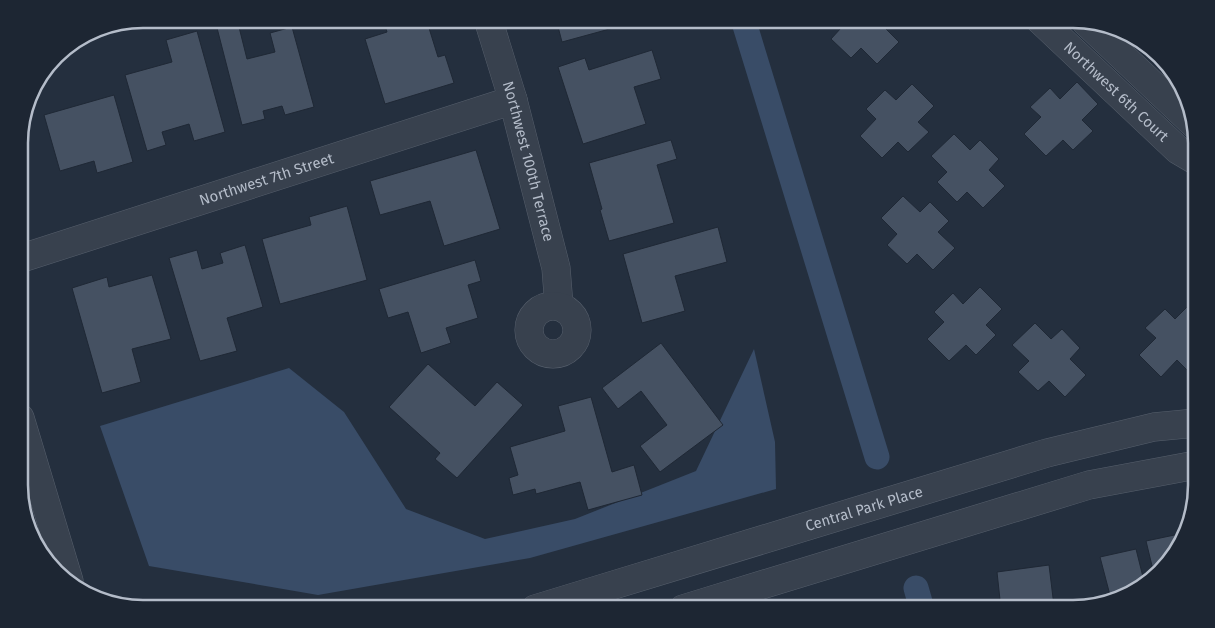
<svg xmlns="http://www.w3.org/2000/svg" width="1215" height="628" font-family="'Fira Sans',sans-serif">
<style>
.water{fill:#394c67}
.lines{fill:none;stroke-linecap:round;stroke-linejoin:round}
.canal{stroke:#394c67;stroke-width:25}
.building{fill:#455162;stroke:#1f2835}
.minor-casing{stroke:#565f6c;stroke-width:29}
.minor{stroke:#38414e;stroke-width:28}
.labels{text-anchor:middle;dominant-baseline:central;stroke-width:4;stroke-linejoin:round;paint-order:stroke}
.street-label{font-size:15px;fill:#b4bcc9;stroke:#1d2633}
.rim{fill:none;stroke:#b4bcc9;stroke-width:2.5}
</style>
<rect width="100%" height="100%" fill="#242f3e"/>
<!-- water -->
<path class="water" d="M754,349L775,442L776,489L530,558L318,595L149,566L100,426L289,368L344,412L406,509L485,539L575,519L696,471Z"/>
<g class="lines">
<!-- canal -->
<g class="canal">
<path d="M743,19L877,457"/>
<path d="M916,588L922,609"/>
</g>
</g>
<!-- building -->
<g class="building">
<path d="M237,19L247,59L275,52L270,33L292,27L314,107L285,115L282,106L263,111L265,119L242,125L216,24Z"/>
<path d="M383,19H435L438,26L429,28L438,57L445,55L454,83L385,104L365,39L387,32Z"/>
<path d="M556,19H615L617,27L562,42Z"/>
<path d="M832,19H890L883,26L899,42L877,64L861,48L851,58L831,39L841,28Z"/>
<path d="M197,31L225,132L194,141L189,124L162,132L166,145L147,151L125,75L172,62L166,40Z"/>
<path d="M652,50L661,79L634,87L646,124L583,144L558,67L585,58L589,70Z"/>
<path d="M1077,82L1098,104L1082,120L1093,131L1073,150L1063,140L1046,156L1024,134L1041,117L1030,107L1050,88L1060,99Z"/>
<path d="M912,84L934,106L918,122L929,132L908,152L898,142L882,158L860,136L876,119L866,109L885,90L896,100Z"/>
<path d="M114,95L133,162L97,173L94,161L60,171L44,115Z"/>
<path d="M954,134L970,150L980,140L999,159L989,170L1005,186L983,208L967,192L957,202L937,182L947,172L931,156Z"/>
<path d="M671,140L677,159L657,165L674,223L609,241L600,210L602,209L589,163Z"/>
<path d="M476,150L500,229L444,246L430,201L380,215L370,181Z"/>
<path d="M903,196L920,212L930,202L949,221L938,232L955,248L933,270L917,254L907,264L887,245L897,234L881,218Z"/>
<path d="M347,206L367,280L280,304L262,239L311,225L309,217Z"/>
<path d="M718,227L727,262L675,276L685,311L642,323L623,254Z"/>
<path d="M245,245L263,307L227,318L237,351L200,361L169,258L197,250L202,269L223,263L220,253Z"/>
<path d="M475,260L481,281L468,285L478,318L446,328L451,343L421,353L408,312L388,318L379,289Z"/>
<path d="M152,275L171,339L132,349L141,382L102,393L72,288L107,277L109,287Z"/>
<path d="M980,287L1002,309L986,325L996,335L976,355L966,345L949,361L927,339L944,322L934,312L953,293L963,304Z"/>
<path d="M1191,303L1196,307V363L1188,371L1177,360L1161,377L1139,355L1156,338L1145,328L1165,309L1175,319Z"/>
<path d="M1035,323L1051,339L1062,329L1080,348L1070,359L1086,375L1065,397L1049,381L1038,391L1018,372L1029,361L1012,345Z"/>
<path d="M661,343L723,425L660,472L640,446L667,425L641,391L618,409L602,388Z"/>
<path d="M428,364L475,406L497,382L523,405L457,478L435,459L440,453L389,407Z"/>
<path d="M591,397L612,472L634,465L642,495L588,510L580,482L536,494L535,489L513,495L509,478L518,475L510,447L565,431L558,406Z"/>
<path d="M1184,533L1183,541L1154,574L1146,541Z"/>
<path d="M1136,549L1145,585L1141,589L1111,599L1100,557Z"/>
<path d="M1049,565L1054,606L1025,609H1001L997,572Z"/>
</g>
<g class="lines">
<!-- minor casing -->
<g class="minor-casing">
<g id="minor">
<path id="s1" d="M488,19L513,100L556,268L559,306"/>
<path id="s2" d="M1039,19L1178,150L1195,160"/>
<path d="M1086,22L1194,124"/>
<path id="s3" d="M19,259L513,100"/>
<circle cx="553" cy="330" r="24"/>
<path d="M20,418L69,581"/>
<path id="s4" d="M535,609L1047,453L1154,427L1196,423"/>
<path d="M683,609L1089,485L1196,465"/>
</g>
</g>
<!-- minor -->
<use href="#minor" class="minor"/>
</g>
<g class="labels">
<!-- street labels -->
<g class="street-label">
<text stroke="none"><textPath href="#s2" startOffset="106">Northwest 6th Court</textPath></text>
<text stroke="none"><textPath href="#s1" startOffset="148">Northwest 100th Terrace</textPath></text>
<text stroke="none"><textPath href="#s3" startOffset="260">Northwest 7th Street</textPath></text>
<text stroke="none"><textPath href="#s4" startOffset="344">Central Park Place</textPath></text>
</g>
</g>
<!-- crop -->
<path d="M0 0H1215V628H0ZM143 28H1073A115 115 0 0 1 1188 143V485A115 115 0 0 1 1073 600H143A115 115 0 0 1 28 485V143A115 115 0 0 1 143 28Z" fill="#1d2633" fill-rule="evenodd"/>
<path class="rim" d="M143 28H1073A115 115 0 0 1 1188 143V485A115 115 0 0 1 1073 600H143A115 115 0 0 1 28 485V143A115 115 0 0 1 143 28Z"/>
</svg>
